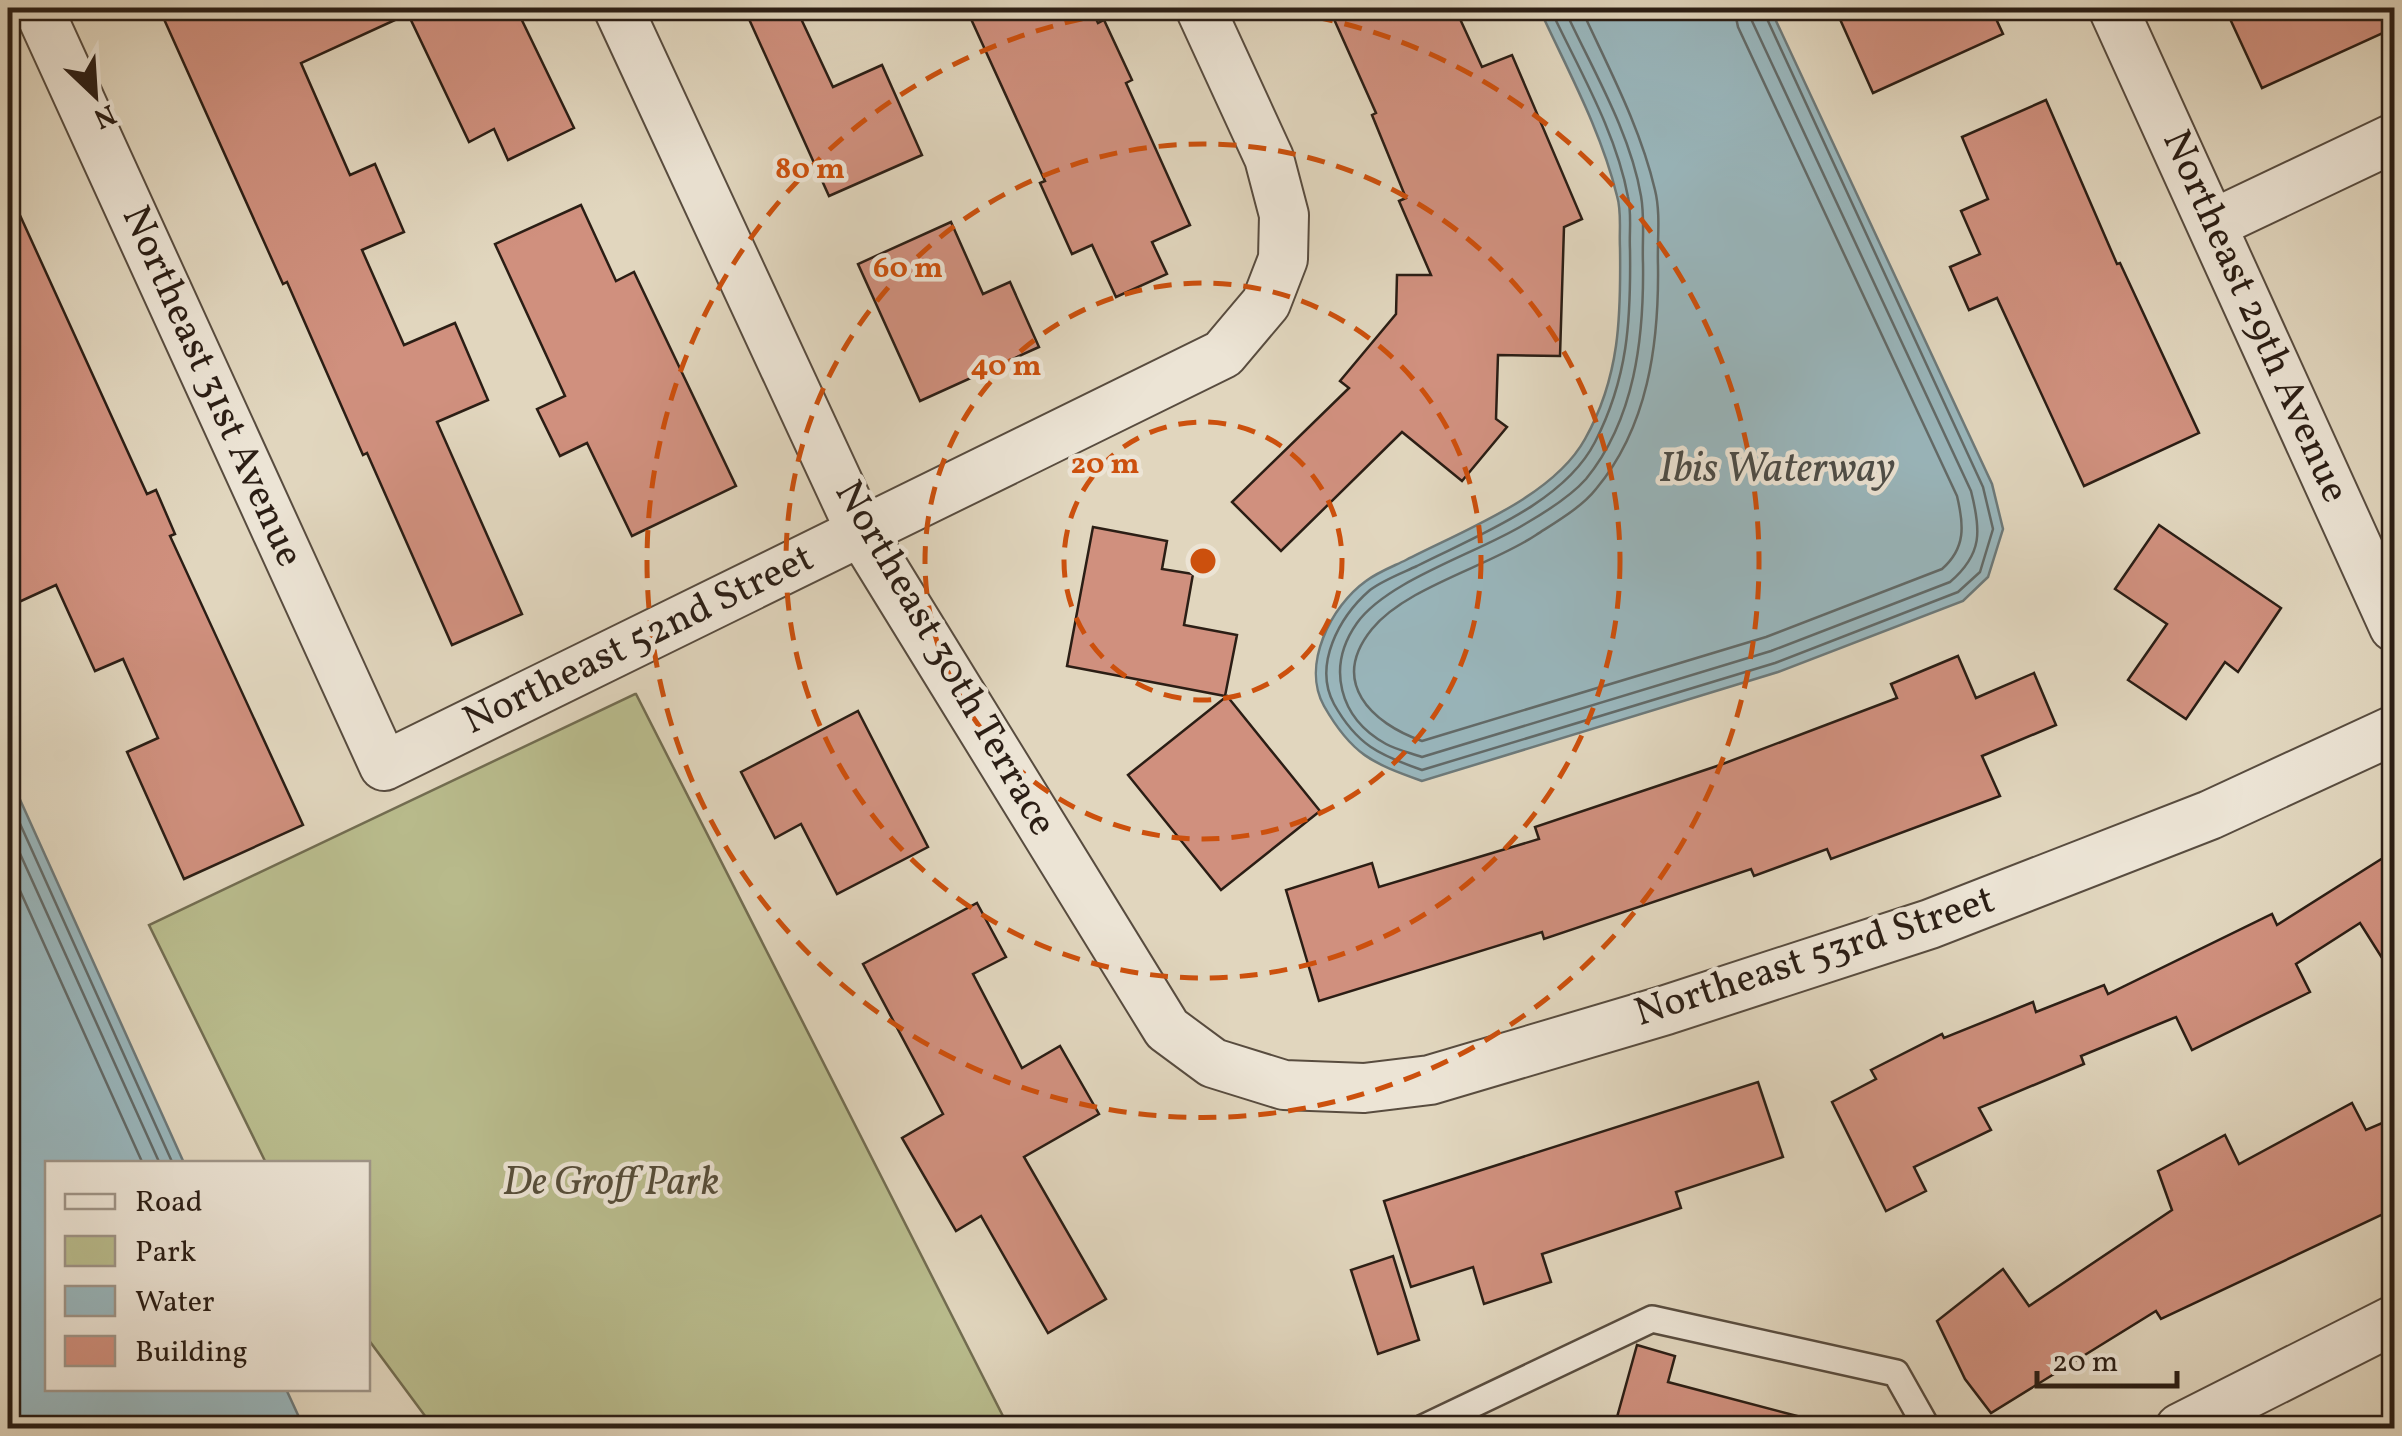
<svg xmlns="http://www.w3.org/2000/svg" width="2402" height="1436" font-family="Vollkorn,serif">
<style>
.green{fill:#b9bc8d;stroke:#726d51;stroke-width:2.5}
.water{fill:#99b6bc;stroke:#6d7979;stroke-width:2.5}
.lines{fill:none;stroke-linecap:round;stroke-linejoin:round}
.shore{stroke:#626a68;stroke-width:2.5}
.building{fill:#d0907e;stroke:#2b1e15;stroke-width:2.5}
.service-casing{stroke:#584c3f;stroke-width:30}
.minor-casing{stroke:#584c3f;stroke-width:52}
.service{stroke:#ece4d5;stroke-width:25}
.minor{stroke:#ece4d5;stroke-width:48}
.ring{fill:none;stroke:#cc500d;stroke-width:5;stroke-dasharray:18 12}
.labels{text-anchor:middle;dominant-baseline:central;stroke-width:9;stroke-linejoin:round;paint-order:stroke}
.street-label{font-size:40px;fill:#2b1e15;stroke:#ece4d5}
.park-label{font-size:40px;font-style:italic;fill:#564d39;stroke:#ece4d5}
.water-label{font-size:42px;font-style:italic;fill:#4c4c47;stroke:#ece4d5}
.centre{fill:#cc500d;stroke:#ece4d5;stroke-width:5}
.ring-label{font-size:30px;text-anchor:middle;font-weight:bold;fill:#cc500d;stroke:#ece4d5;stroke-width:9;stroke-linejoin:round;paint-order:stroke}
</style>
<rect width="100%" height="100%" fill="#e1d6be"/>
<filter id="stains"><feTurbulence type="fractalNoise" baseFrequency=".002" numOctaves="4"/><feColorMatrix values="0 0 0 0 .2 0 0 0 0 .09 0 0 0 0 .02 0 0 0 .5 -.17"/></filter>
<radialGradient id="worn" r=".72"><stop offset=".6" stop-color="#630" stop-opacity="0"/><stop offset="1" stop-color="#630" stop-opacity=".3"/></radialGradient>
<!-- green -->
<path class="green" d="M635,694H636L1009,1428H434L368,1339V1164L266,1163L149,925Z"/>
<!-- water -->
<g class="water">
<path d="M1539,8H1770L1992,484L2003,529L1988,577L1963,601L1778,672L1422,781C1372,763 1352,755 1324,706C1301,665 1331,606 1366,581C1378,572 1394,566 1406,560C1464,530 1553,497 1585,439C1620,377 1621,316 1620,248C1619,231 1622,212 1617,196C1601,130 1567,69 1539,8Z"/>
<path d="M8,773L184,1163L48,1164V1388L286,1389L304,1428H8Z"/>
</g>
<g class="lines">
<!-- shore -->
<g class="shore">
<path d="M1550,8C1578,68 1616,131 1628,197C1632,214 1629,233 1630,250C1631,320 1628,378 1595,442C1564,503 1476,536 1417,566C1402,573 1383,580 1370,590C1339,617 1313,665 1334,704C1357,745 1379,755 1422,770L1775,663L1958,592L1980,572L1993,529L1983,487L1762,8"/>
<path d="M1564,8C1591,67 1630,131 1641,196C1645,218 1642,242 1643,264C1644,338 1635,419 1586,479C1571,496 1544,513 1525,524C1478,553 1388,580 1357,623C1326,667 1339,718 1386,744C1397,750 1411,753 1422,757L1771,651L1950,582C1983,554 1981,530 1971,491L1752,21L1749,8"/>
<path d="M1581,8C1608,67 1640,126 1655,190C1661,214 1657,242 1658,266C1659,344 1648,427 1596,489C1582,507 1556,522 1536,535C1490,566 1406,587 1372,629C1329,682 1371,723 1422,741L1766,637L1942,569C1966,548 1964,525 1957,496L1738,27L1734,8"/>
<path d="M8,797L173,1164"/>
<path d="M8,827L160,1164"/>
<path d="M8,864L143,1164"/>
</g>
</g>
<!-- building -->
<g class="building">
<path d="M159,8H516L574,128L508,160L494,129L469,142L408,14L301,63L350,175L375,164L404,232L362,250L404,345L455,323L488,400L437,422L522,614L452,645L367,453L363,455L287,282L283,284Z"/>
<path d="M744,8H796L833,87L882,65L922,155L829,196Z"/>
<path d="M966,8H1091L1098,23L1104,20L1132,80L1126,83L1190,225L1152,242L1167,274L1116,297L1092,245L1072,254L1040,183L1045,181Z"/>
<path d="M1329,8H1455L1482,67L1512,55L1582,219L1564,227L1560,356L1498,355L1496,419L1507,427L1462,481L1402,432L1281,551L1232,502L1349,388L1340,381L1396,314L1397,275H1431L1399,201L1406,198L1372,115L1376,113Z"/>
<path d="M1835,8H1991L2003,34L1873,93Z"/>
<path d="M2225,8H2394V28L2262,88Z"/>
<path d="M2046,100L2117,264L2120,263L2199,433L2084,486L1997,298L1969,310L1950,267L1980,254L1961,211L1988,199L1962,137Z"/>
<path d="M8,189L147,494L156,490L175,534L170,536L303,825L184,879L127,752L158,738L123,659L95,671L56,585L8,607Z"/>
<path d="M581,205L616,281L634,272L736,486L632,536L587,443L560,456L537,409L565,396L495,244Z"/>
<path d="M951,222L983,294L1010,282L1039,347L920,401L858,264Z"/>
<path d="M2159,525L2281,608L2238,672L2225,662L2186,719L2128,680L2167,624L2115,589Z"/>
<path d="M1093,527L1167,541L1162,569L1193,574L1184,625L1237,635L1225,696L1067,666Z"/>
<path d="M1958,656L1976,698L2034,673L2056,725L1982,756L2000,796L1831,859L1827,849L1754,876L1751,869L1544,939L1542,932L1319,1001L1286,890L1372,863L1379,887L1539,839L1535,827L1720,765L1897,698L1891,684Z"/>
<path d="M1227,696L1320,811L1221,890L1128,775Z"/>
<path d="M858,711L928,847L837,894L801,824L775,838L741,772Z"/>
<path d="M2394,851V977L2360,923L2296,964L2310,992L2192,1050L2176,1017L2081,1056L2084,1064L1979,1108L1991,1130L1914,1167L1926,1191L1886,1211L1832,1102L1876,1079L1871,1070L1942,1034L1944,1038L2033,1002L2036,1012L2104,985L2108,994L2272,914L2277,925Z"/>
<path d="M977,903L1006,957L973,974L1022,1068L1060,1046L1099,1114L1024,1157L1106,1299L1048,1333L981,1216L956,1231L902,1138L943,1114L863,964Z"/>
<path d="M1758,1082L1783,1157L1676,1192L1681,1208L1542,1254L1551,1282L1484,1304L1473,1267L1411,1287L1384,1201Z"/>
<path d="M2352,1103L2366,1130L2394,1118V1209L2161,1319L2156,1311L1991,1413L1965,1379L1937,1321L2003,1269L2029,1306L2172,1210L2158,1171L2225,1135L2239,1164Z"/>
<path d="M1393,1256L1419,1340L1378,1354L1351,1270Z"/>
<path d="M1637,1345L1675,1356L1668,1382L1797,1416L1795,1428H1614Z"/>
</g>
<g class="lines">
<!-- service casing -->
<g class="service-casing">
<path id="service" d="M1423,1428L1652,1319L1896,1373L1927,1428"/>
</g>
<!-- minor casing -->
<g class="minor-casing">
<g id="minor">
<path d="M38,8L384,766L1223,354L1266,303L1283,259L1284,215L1269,158L1200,8"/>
<path d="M618,8L861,532L1167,1029L1213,1063L1284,1085L1364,1088L1430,1080L1666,1010L1930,924L2210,815L2394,730"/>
<path d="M2113,8L2394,627"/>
<path d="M2213,224L2394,138"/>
<path d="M2180,1428L2394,1320"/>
</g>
</g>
<!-- service -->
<use href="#service" class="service"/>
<!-- minor -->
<use href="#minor" class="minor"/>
</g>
<!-- distance rings -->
<g class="ring">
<circle cx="1203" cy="561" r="139"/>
<circle cx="1203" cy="561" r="278"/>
<circle cx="1203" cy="561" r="417"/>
<path d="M1256 8A556 556 0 1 1 1150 8"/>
</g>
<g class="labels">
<!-- street labels -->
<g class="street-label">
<text transform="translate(2254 317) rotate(66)">Northeast 29th Avenue</text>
<text transform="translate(211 387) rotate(66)">Northeast 31st Avenue</text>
<text transform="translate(639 641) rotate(-26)">Northeast 52nd Street</text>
<text transform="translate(944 659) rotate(60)">Northeast 30th Terrace</text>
<text transform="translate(1815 958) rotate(-18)">Northeast 53rd Street</text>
</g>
<!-- park labels -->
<g class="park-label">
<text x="611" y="1184">De Groff Park</text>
</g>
<!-- water labels -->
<g class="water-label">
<text x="1777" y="470">Ibis Waterway</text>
</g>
</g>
<circle cx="1203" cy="561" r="15" class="centre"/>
<g class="ring-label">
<text x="810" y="178">80 m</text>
<text x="908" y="277">60 m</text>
<text x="1006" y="375">40 m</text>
<text x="1105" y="473">20 m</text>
</g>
<!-- margin -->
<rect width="2402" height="1436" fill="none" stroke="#e1d6be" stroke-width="40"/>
<rect x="10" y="10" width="2382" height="1416" fill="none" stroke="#2b1e15" stroke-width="5"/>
<rect x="20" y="20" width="2362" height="1396" fill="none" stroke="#2b1e15" stroke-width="2.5"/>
<!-- legend -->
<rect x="45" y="1161" width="325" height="230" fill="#ece4d5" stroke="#9f9588" stroke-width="2.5"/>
<rect x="65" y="1194" width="50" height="15" fill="#ece4d5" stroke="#9f9588" stroke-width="2.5"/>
<text x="135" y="1211" font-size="30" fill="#2b1e15">Road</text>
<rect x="65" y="1236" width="50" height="30" fill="#b9bc8d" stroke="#9f9588" stroke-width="2.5"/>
<text x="135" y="1261" font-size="30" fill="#2b1e15">Park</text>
<rect x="65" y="1286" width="50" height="30" fill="#99b6bc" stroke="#9f9588" stroke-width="2.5"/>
<text x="135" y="1311" font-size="30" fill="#2b1e15">Water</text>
<rect x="65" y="1336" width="50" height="30" fill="#d0907e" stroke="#9f9588" stroke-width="2.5"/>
<text x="135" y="1361" font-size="30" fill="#2b1e15">Building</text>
<!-- north arrow -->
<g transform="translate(95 95) rotate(155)" stroke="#ece4d5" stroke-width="8" paint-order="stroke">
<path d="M0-8L18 38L0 25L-18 38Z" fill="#2b1e15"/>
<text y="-15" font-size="28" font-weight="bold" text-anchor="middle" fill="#2b1e15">N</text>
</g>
<!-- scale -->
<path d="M2037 1371v15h140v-15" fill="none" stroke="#2b1e15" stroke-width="5"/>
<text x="2052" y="1371" font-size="30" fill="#2b1e15" stroke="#ece4d5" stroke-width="8" paint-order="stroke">20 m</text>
<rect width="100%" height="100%" filter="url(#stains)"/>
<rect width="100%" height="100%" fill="url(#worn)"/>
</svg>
